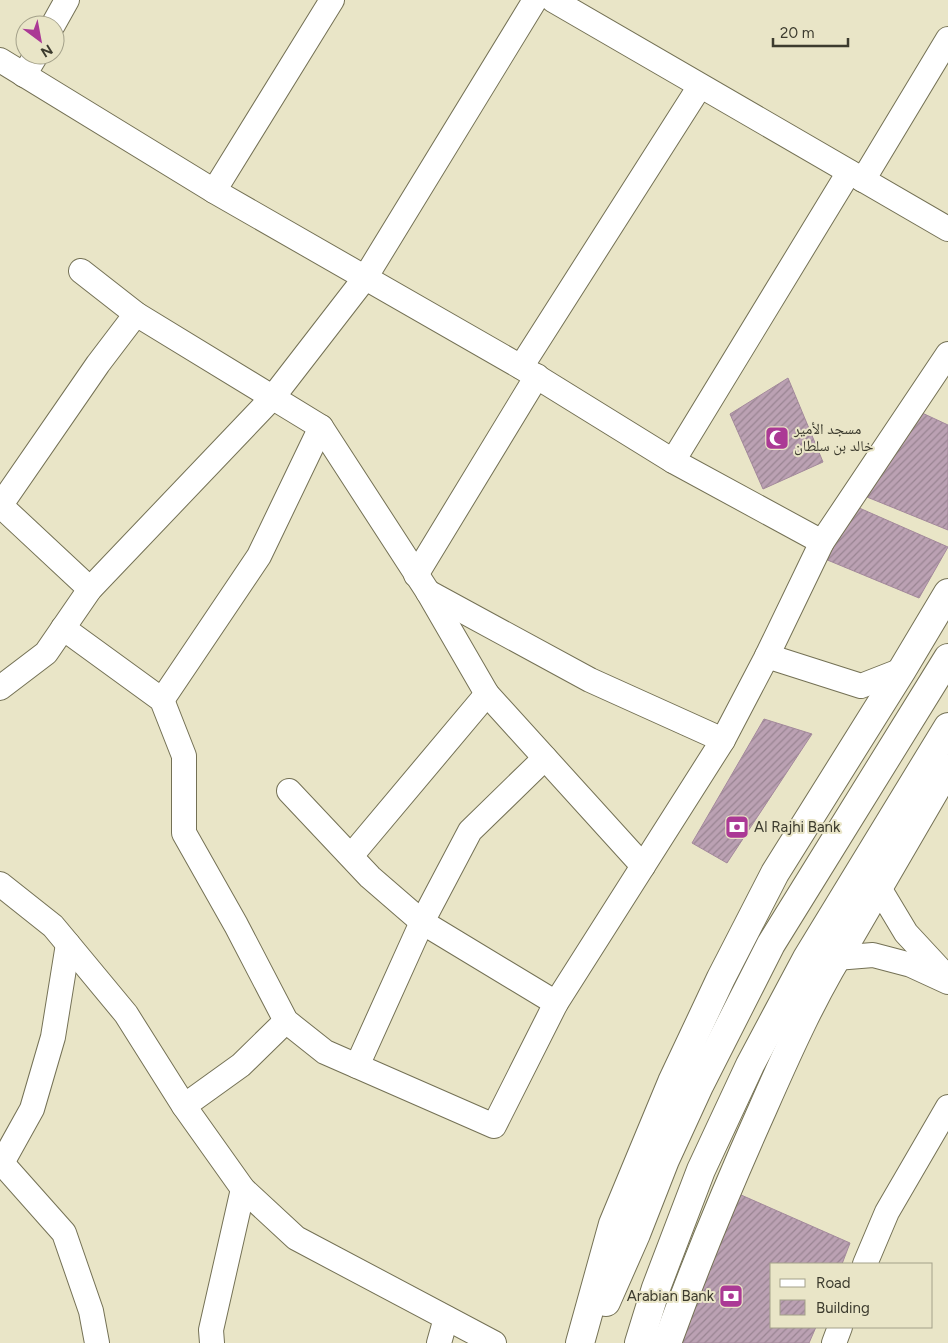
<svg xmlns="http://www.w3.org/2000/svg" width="948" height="1343" font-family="Figtree,'Noto Naskh Arabic',sans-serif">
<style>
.building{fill:url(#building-hatch);stroke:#a3899b}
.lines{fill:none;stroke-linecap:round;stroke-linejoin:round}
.minor-casing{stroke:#747155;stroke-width:26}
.major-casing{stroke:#747155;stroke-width:30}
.minor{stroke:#fff;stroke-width:24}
.major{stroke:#fff;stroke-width:28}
.labels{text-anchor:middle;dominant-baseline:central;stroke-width:4;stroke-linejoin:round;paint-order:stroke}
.poi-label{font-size:15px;fill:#3c3b2e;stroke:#e9e5c7;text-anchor:start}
</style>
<defs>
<pattern id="building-hatch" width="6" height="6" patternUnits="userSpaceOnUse" patternTransform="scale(1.25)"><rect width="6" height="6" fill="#bba1b3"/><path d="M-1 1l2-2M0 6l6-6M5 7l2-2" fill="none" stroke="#998492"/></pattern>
</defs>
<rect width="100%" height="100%" fill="#e9e5c7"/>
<!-- building -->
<g class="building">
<path d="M788,378L823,462L763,489L730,414Z"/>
<path d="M920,412L948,425V530L867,497Z"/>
<path d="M857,507L948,547L919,598L825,559Z"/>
<path d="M764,719L812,734L727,863L692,843Z"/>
<path d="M732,1191L850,1243L842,1264H772V1327H816L809,1343H672Z"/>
</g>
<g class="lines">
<!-- minor casing -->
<g class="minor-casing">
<g id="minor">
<path d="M553,0L948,229"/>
<path d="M53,25L67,0"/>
<path d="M0,60L214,191L521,367L673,461L822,542"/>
<path d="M24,75L36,55"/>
<path d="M863,180L948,39"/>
<path d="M214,191L332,0"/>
<path d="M81,271L136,314L321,427L428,592L487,694L643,866"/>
<path d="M521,367L700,86"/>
<path d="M673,461L849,172"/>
<path d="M0,505L90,589"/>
<path d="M0,506L98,364L136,314"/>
<path d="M416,575L537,376"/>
<path d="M428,592L590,680L723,740"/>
<path d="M63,628L162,700L184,756V833L236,925L286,1021L325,1052L494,1126L556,1003L723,740L767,656L822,542L948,354"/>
<path d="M767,656L861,686L902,670"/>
<path d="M0,688L46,653L90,589L273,397L365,278L535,0"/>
<path d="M162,700L259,556L321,427"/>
<path d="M289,791L370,877L422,922L556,1003"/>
<path d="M351,856L487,694"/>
<path d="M0,884L53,926L68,944L126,1014L184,1106L243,1189L296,1238L494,1343"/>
<path d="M879,888L906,933L945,975"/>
<path d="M836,958L873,955L911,965L948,982"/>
<path d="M357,1066L422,922L470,831L545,758"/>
<path d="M184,1106L241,1065L286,1021"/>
<path d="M0,1161L64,1233L91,1311L97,1343"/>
<path d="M2,1163L32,1109L53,1037L68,944"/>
<path d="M865,1264L887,1212L948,1107"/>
<path d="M212,1343L211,1330L243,1189"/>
<path d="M439,1343L446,1318"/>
<path d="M834,1343L840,1327"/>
</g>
</g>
<!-- major casing -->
<g class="major-casing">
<g id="major">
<path d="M606,1302L636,1234L665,1160L699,1086L771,944L948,658"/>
<path d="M580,1343L613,1224L672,1082L721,978L775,873L902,670L948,593"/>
<path d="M639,1343L656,1288L701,1170L750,1065L807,958L948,727"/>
<path d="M667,1343C696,1263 728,1186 763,1108C789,1049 816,988 852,933L948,768"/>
</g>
</g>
<!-- minor -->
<use href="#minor" class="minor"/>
<!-- major -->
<use href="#major" class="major"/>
</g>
<!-- icons -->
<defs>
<g id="mosque-square" transform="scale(1.25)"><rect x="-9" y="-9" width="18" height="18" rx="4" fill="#ab3995" stroke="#e9e5c7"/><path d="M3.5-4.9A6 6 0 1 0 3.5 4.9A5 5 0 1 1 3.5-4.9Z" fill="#fff"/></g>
<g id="bank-square" transform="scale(1.25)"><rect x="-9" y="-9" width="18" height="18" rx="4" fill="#ab3995" stroke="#e9e5c7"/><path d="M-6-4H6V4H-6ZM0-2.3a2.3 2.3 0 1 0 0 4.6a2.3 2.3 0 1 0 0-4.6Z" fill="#fff"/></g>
</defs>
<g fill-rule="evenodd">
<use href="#mosque-square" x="777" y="438"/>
<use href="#bank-square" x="737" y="827"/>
<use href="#bank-square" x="731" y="1296"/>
</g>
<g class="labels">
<!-- poi labels -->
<g class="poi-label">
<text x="794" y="429">مسجد الأمير<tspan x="794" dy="17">خالد بن سلطان</tspan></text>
<text x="754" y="827">Al Rajhi Bank</text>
<text x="714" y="1296" text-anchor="end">Arabian Bank</text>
</g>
</g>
<!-- legend -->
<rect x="770" y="1263" width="162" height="65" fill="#e9e5c7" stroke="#a4a18a"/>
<rect x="780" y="1279" width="25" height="8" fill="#ffffff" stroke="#a4a18a"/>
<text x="816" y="1288" font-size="15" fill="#3c3b2e">Road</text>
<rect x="780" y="1300" width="25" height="15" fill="url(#building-hatch)" stroke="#a4a18a"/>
<text x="816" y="1313" font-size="15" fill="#3c3b2e">Building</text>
<!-- north arrow -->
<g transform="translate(40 40) rotate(148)"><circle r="24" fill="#e9e5c7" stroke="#a4a18a"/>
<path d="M0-4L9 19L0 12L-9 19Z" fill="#ab3995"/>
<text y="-8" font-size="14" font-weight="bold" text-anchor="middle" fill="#3c3b2e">N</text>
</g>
<!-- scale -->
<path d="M773 38v8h75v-8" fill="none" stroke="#3c3b2e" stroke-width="2.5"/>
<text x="780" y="38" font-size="15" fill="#3c3b2e" stroke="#e9e5c7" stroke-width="4" paint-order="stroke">20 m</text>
</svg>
